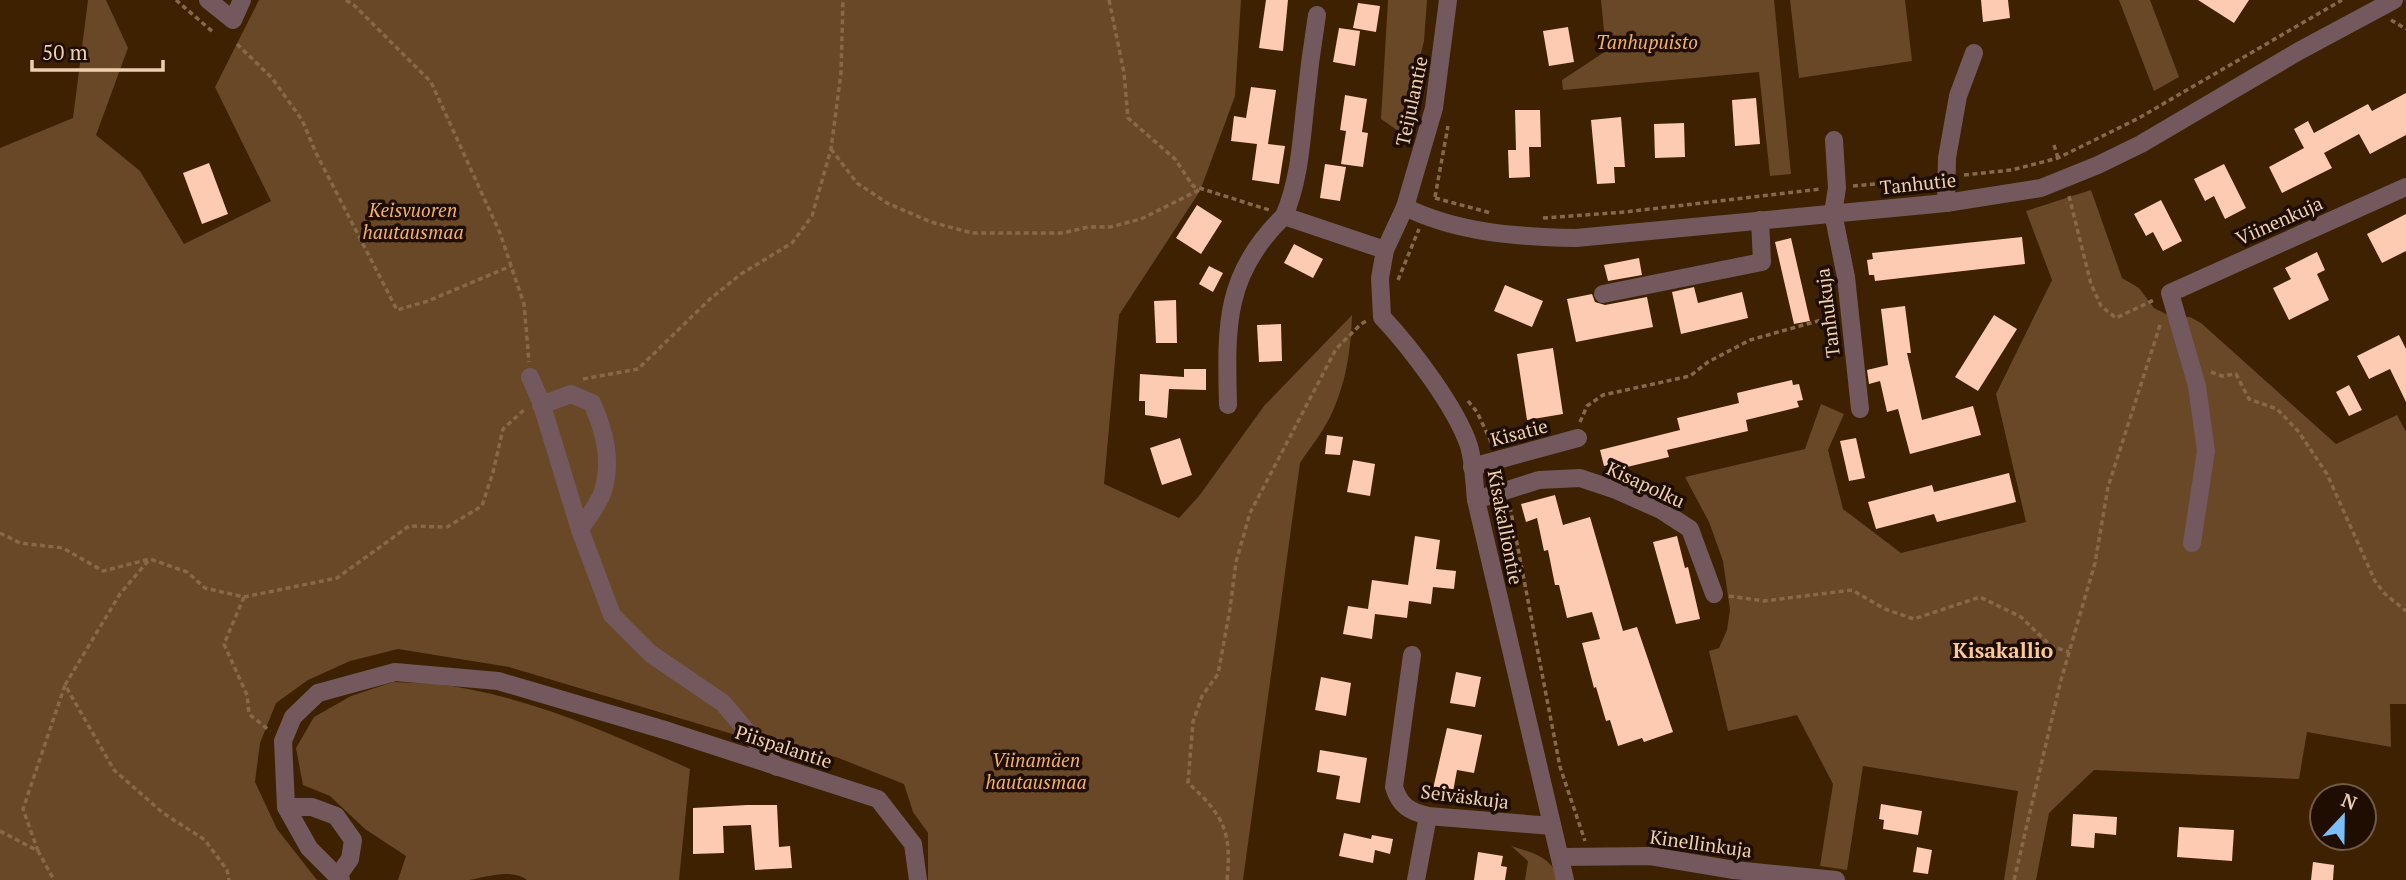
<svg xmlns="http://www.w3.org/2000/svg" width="2406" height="880" font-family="'PT Serif',serif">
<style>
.green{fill:#684826}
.building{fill:#fdcab2}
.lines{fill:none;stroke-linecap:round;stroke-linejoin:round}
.path{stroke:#876949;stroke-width:3.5;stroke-dasharray:5 3.5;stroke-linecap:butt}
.minor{stroke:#73585d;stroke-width:18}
.labels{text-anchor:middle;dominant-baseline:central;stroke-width:7;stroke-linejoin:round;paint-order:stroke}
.park-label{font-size:19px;font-style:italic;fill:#f1b16d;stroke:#1e0d00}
.street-label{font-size:19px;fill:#eecfb0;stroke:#1e0d00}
.neighbourhood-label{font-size:21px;font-weight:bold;fill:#fbc998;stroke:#1e0d00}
</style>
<rect width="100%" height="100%" fill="#3e2100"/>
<!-- green -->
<g class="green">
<path d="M88,0H106L128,48L96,135L140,171L184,244L271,201L215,87L259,0H1241L1235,96L1200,191L1119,315L1104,484L1179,518L1199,496L1264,406L1352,315C1351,349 1346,385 1330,417C1322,433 1310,448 1300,463L1243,880H928V833L913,812L904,784L836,757L779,748L509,667L398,649L350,661L308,680L276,703L260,743L255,782L277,829L317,880H0V148L73,118Z"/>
<path d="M1388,0H1427L1424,41L1401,133L1381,119Z"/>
<path d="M1601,0H1774L1791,174L1770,176L1759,72L1563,90L1562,80L1606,51Z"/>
<path d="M1790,0H1905L1912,61L1799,78Z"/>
<path d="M2119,0H2150L2179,77L2154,91Z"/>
<path d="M2091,190L2122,278L2139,288L2154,308L2170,316L2190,317L2201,323L2336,444L2397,415L2406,432V704H2390L2391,747L2307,732L2299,779L2094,770L2049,813L2036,880H2004L2018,791L1863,766L1847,870L1820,866L1833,784L1797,715L1728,731L1709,651L1719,648L1727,630L1730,610L1723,561L1709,522L1685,477L1805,449L1821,404L1844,414L1828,450L1843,509L1901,553L2026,522L1996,394L2052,280L2026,211Z"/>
<path d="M393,682C407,683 421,683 436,684C524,694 610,733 690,769L679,880H527C511,868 487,877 469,880C447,880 421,880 398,880L406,856L365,829L330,796L303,785L296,748L314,717L351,696Z"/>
<path d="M1511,846C1530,852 1554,857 1558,880H1525L1528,861Z"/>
</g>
<!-- building -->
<g class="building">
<path d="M1266,0H1288L1283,51L1259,48Z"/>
<path d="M1981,0H2008L2010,18L1983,22Z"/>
<path d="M2198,0H2249L2234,23Z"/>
<path d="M1358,3L1380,6L1376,32L1353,28Z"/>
<path d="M1568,27L1574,62L1549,66L1543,31Z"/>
<path d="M1339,28L1360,31L1355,66L1333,62Z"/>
<path d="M1251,87L1276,90L1268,144L1285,146L1279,184L1252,180L1257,144L1231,141L1234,116L1246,118Z"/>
<path d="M2406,93V135L2370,154L2359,134L2324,153L2332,168L2282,193L2269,167L2304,148L2294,129L2308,121L2314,133L2368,104L2372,111Z"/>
<path d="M1345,95L1367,99L1362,132L1368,133L1363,167L1341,164L1346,131L1340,130Z"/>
<path d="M1756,98L1760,144L1735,146L1732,100Z"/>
<path d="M1515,110H1540L1541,147H1529L1530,177L1509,178L1508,150H1516Z"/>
<path d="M1621,117L1625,167H1614L1615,183L1597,184L1591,120Z"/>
<path d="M1684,123L1685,157L1655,158L1654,124Z"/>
<path d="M209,163L228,214L202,224L183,173Z"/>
<path d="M1325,164L1346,167L1340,201L1320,198Z"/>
<path d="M2224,164L2246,208L2225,219L2214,196L2205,201L2194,179Z"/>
<path d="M2161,200L2182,241L2163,251L2153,232L2146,236L2134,214Z"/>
<path d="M1197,205L1222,221L1201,254L1176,238Z"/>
<path d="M2406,214V251L2382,263L2367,234Z"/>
<path d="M2022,237L2025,264L1875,281L1874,275H1869L1867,260L1873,259L1872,253Z"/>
<path d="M1791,238L1810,321L1794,324L1775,242Z"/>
<path d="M1294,244L1323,259L1313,278L1284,263Z"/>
<path d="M2317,252L2325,270L2317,274L2329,300L2289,320L2273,288L2291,279L2285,268Z"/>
<path d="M1639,258L1642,275L1608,281L1604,265Z"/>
<path d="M1209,266L1223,273L1213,292L1199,284Z"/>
<path d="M1505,285L1543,301L1532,327L1494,311Z"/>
<path d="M1694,287L1698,303L1742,292L1748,318L1681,334L1672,292Z"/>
<path d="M1592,294L1595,302L1605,305L1647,297L1653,327L1576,342L1567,299Z"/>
<path d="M1176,300L1177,343H1156L1154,301Z"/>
<path d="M1905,306L1911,353H1907L1922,420L1973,406L1981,435L1910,454L1898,409L1887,412L1880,381L1869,384L1867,370L1888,365L1881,309Z"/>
<path d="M1994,315L2017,329L1978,391L1955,377Z"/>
<path d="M1281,324L1282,361L1259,362L1257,325Z"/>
<path d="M2399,335L2406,349V402L2390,369L2369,379L2357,356Z"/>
<path d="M1553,348L1563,414L1527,420L1517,354Z"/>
<path d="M1184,369H1206V390L1169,389L1167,418L1145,415V401H1139L1140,374L1184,377Z"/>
<path d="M1792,380L1793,385L1799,384L1803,400L1797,401L1799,407L1746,420L1748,431L1667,450L1669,457L1610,471L1608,465L1604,466L1600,450L1680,430L1677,418L1739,403L1737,393Z"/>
<path d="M2349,385L2362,410L2349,416L2336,392Z"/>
<path d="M1327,435L1343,437L1340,455L1325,454Z"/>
<path d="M1180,438L1192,475L1162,485L1150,448Z"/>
<path d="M1856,438L1865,478L1849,481L1840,441Z"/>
<path d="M1353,460L1375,464L1370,496L1347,492Z"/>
<path d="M2009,473L2016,502L1937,522L1934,514L1876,529L1868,502L1932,485L1934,492Z"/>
<path d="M1555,495L1563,525L1590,517L1623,631L1637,627L1673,732L1644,742L1642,738L1618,746L1610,720L1606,721L1596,687L1594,688L1582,643L1600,639L1592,612L1567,618L1559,585H1555L1548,550L1544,551L1537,518L1526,522L1521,504Z"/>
<path d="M1415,536L1440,540L1436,569L1456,571L1454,589L1433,587L1431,604L1409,601L1407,618L1375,614L1372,639L1343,634L1348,606L1368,609L1372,580L1408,585Z"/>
<path d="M1677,536L1685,568L1688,567L1700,619L1676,624L1653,542Z"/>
<path d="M1456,672L1481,677L1475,707L1450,703Z"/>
<path d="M1321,677L1351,683L1346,716L1315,710Z"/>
<path d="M1447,728L1482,735L1474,773L1457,770L1452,797L1432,793Z"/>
<path d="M1320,750L1367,758L1360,803L1336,799L1340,776L1317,772Z"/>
<path d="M1881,804L1922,811L1918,835L1883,829L1884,820L1879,819Z"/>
<path d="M747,805H777L779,847L790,846L792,868L755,870L751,825L723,826L724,853L693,854V808Z"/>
<path d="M2073,814L2117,817L2116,835L2095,833L2094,848L2071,846Z"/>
<path d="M2179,827L2234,830L2232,861L2177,857Z"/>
<path d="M1344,833L1371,839L1372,835L1393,839L1390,854L1375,850L1373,863L1339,856Z"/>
<path d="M1917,847L1932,850L1928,874L1913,872Z"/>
<path d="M1478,852L1503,856L1501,866L1507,867L1505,880H1474Z"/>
<path d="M2313,862L2334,865L2333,880H2311Z"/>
</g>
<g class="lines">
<!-- path -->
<g class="path">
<path d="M176,0L213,32"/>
<path d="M346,0L355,6L431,82L500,233L524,304L529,362"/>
<path d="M1109,0L1124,73L1128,118L1175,159L1193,186L1269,210"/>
<path d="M2391,20L2406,29"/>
<path d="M237,44L272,78L302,120L316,153L397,310L428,301L511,266"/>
<path d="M2054,145L2058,158"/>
<path d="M831,149L857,183L887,203L931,222L972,233H1063L1088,227H1110L1141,219L1199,190"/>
<path d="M1964,175L2012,170L2058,158L2137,119L2342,0"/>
<path d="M1853,186L1929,179"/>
<path d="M2069,196L2091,284L2101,306L2116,318L2156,299"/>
<path d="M1435,197L1448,126"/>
<path d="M1435,198L1491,213"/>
<path d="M1543,218L1625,212L1821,189"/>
<path d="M1398,280L1419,229"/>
<path d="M2211,372L2222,376L2236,374L2249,399L2277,409L2298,431L2327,474L2375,581L2384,593L2406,611"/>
<path d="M583,379L638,369L710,299L741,274L792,243L812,216L831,149L841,73L843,0"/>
<path d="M1468,401L1477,412L1493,446"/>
<path d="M1580,422L1587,406L1603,395L1690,376L1708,362L1750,340L1832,317"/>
<path d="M1510,507L1560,767L1585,841"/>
<path d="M0,533L20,543L63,548L103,571L150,559L187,572L205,588L244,597L337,578L409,526L447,527L482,506L493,472L503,429L525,409"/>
<path d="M148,561L120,594L65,685L114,770L163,813L205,840L227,870L229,880"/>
<path d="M1729,596L1764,601L1852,590L1885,609L1914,619L1980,597L2021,617L2051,646L2069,652"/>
<path d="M244,597L224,644L247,695L249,714L270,731"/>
<path d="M0,831L38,851L54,880"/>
<path d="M38,851L23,809L65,685"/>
<path d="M1227,880C1232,833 1224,815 1188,783L1193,722L1202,696L1218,674L1230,609L1236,562L1250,513L1336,349L1361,324L1368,320"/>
<path d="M2014,880L2061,680L2095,563L2108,487L2161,322"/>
</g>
<!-- minor -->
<g class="minor">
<path d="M208,0L233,20L242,0"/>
<path d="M1448,0L1434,108L1405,207L1385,250L1380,278L1382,317C1411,348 1456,407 1469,446C1474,463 1474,482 1476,500L1565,880"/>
<path d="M1834,140L1837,188L1833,213L1846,277L1860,409"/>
<path d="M1946,203L1947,158L1958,96L1974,53"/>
<path d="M1405,207C1458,233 1518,237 1576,238L1946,203L2041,188L2098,165L2141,144L2299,51L2394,0"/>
<path d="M1284,216C1299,181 1301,145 1305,108C1308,77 1312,46 1317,15"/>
<path d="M1603,294L1762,262L1760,220"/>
<path d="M530,377L541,402L580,530L612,615L651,654L723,703L777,767"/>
<path d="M541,405L571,394L592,403C605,432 612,460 603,491C599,504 587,518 580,530"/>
<path d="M1228,405C1226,326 1224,274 1284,216L1385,250"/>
<path d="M1472,467L1578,438"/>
<path d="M1476,500L1539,480L1580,478L1616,490L1661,510L1690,529L1714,594"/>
<path d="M2192,543L2206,451L2197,386L2170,293L2406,187"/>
<path d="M1412,655L1394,787C1400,806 1409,811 1428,816L1552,826"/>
<path d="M286,807H312L336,816L353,840L350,859L338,876"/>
<path d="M1561,857L1650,856L1734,870L1836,880"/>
<path d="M341,880L309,848L286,807L283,741L293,717L318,693L395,672L498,681L668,731L878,799L913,844L918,880"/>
<path d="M1416,880L1428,816"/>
</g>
</g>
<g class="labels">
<!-- park labels -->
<g class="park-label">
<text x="1647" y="41">Tanhupuisto</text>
<text x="413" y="209">Keisvuoren<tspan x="413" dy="22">hautausmaa</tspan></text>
<text x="1036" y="759">Viinamäen<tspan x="1036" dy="22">hautausmaa</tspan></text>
</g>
<!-- street labels -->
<g class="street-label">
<text transform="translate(1411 101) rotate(-78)">Teijulantie</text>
<text transform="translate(1918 183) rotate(-6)">Tanhutie</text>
<text transform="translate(2279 220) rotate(-24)">Viinenkuja</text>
<text transform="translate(1827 313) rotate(-97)">Tanhukuja</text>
<text transform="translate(1519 432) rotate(-15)">Kisatie</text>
<text transform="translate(1646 484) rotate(25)">Kisapolku</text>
<text transform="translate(1506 527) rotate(79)">Kisakalliontie</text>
<text transform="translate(784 746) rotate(18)">Piispalantie</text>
<text transform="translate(1465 796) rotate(7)">Seiväskuja</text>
<text transform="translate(1701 843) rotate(8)">Kinellinkuja</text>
</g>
<!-- neighbourhood labels -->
<g class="neighbourhood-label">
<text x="2003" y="650">Kisakallio</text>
</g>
</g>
<!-- north arrow -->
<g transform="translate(2343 817) rotate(22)"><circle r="33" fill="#1e0d00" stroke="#715b46" stroke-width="2"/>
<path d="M0-5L12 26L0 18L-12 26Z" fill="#7cbef9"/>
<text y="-10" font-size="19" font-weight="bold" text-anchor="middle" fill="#eecfb0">N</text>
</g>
<!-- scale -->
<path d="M32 60v10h131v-10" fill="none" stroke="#eecfb0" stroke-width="3.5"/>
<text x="42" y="60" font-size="21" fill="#eecfb0" stroke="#1e0d00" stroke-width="5" paint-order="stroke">50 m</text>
</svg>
